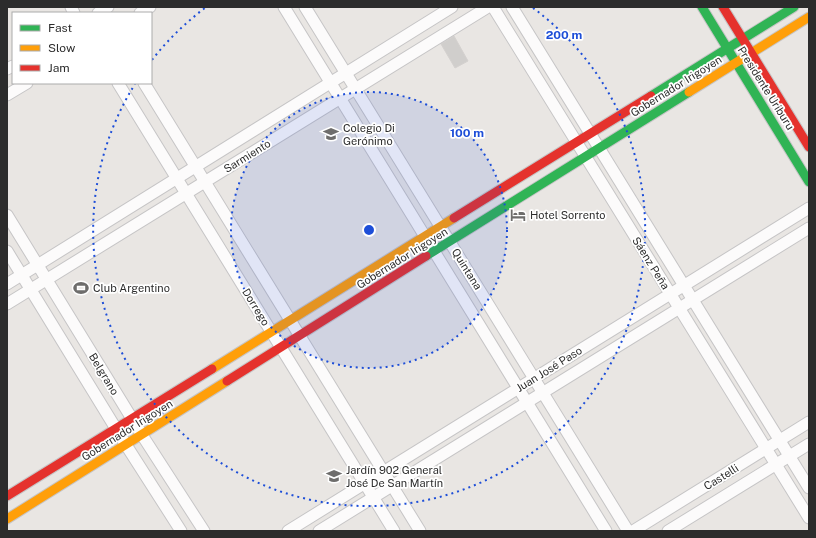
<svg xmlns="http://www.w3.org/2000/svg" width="816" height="538" font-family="'Public Sans',sans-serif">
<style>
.building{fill:#d0cecc;stroke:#d4d1cf}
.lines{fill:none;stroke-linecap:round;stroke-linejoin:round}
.street-casing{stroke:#c6c5c6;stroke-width:13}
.fast-casing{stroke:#c6c5c6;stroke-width:11}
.slow-casing{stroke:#c6c5c6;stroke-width:11}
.jam-casing{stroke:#c6c5c6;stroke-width:11}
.street{stroke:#fcfbfb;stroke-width:11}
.fast{stroke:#30b455;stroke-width:9}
.slow{stroke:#ff9f0a;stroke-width:9}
.jam{stroke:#e5322d;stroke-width:9}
.ring{fill:none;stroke:#1d4ed8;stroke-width:2;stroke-dasharray:2 4}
.labels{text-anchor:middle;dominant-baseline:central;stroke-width:3.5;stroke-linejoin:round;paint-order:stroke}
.street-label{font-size:11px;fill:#2c2c2c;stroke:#fff}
.poi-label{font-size:11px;fill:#2c2c2c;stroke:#fff;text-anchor:start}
.centre{fill:#1d4ed8;stroke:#fff;stroke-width:2}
.ring-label{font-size:12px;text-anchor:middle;font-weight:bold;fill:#1d4ed8;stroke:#fff;stroke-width:3.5;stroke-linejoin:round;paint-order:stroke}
</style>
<rect width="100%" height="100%" fill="#e9e6e3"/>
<!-- building -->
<path class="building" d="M454,36L468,61L455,68L441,44Z"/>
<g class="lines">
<!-- street casing -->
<g class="street-casing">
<g id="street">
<path d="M71,7L74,13"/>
<path d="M284,7L606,531"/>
<path d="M305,7L628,531"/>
<path d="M493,7L809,518"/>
<path d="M512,7L809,488"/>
<path d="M98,13L108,7"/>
<path d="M140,13L150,7"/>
<path d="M7,69L13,66"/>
<path d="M118,83L394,531"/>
<path d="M144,83L420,531"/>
<path d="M7,95L27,83"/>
<path d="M7,215L142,435L204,531"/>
<path d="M7,251L126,445L181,531"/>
<path d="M7,284L452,7"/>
<path d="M7,304L488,7"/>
<path d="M288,531L809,208"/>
<path d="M319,531L809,228"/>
<path d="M633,531L809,422"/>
<path d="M668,531L809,444"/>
</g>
</g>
<!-- fast casing -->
<g class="fast-casing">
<g id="fast">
<path d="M702,7L809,182"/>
<path d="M651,96L794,7"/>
<path d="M426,256L689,92"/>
</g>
</g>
<!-- slow casing -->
<g class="slow-casing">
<g id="slow">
<path d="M689,92L809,17"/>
<path d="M212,369L454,218"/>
<path d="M7,519L227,381"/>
</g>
</g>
<!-- jam casing -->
<g class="jam-casing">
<g id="jam">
<path d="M723,7L809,147"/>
<path d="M454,218L651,96"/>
<path d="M227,381L426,256"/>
<path d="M7,496L212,369"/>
</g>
</g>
<!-- street -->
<use href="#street" class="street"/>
<!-- fast -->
<use href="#fast" class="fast"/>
<!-- slow -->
<use href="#slow" class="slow"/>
<!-- jam -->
<use href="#jam" class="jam"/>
</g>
<!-- distance rings -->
<circle cx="369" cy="230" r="138" fill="#1d4ed8" fill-opacity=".12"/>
<g class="ring">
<circle cx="369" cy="230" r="138"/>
<path d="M152 60A276 276 0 0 1 205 8M533 8A276 276 0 1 1 135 84"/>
</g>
<!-- icons -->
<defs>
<g id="school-bare" transform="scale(1.2)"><path d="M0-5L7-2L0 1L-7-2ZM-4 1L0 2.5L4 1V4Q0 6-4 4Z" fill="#6e6d6c" stroke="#fff" stroke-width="2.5" paint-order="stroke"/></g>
<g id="hotel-bare" transform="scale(1.2)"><path d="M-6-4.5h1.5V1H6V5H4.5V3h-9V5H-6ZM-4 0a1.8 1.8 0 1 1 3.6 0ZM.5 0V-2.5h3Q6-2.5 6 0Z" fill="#6e6d6c" stroke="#fff" stroke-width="2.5" paint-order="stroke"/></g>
<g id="stadium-bare" transform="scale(1.2)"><path d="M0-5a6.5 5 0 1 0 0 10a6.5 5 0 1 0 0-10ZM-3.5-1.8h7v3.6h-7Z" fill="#6e6d6c" stroke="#fff" stroke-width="2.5" paint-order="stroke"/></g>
</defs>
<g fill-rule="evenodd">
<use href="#school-bare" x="331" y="134"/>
<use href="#hotel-bare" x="518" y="215"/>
<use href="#stadium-bare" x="81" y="288"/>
<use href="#school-bare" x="334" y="476"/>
</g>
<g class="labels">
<!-- street labels -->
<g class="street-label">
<text transform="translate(676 86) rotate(-32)">Gobernador Irigoyen</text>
<text transform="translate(766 88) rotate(58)">Presidente Uriburu</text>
<text transform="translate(247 156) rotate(-32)">Sarmiento</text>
<text transform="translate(402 258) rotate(-32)">Gobernador Irigoyen</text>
<text transform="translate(651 263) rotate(58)">Sáenz Peña</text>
<text transform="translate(467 269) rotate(58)">Quintana</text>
<text transform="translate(256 307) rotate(58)">Dorrego</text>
<text transform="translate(549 369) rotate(-32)">Juan José Paso</text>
<text transform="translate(104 374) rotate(59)">Belgrano</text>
<text transform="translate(127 430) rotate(-32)">Gobernador Irigoyen</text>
<text transform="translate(721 477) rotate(-32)">Castelli</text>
</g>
<!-- poi labels -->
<g class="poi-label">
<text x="343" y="128">Colegio Di<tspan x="343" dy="13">Gerónimo</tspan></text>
<text x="530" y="215">Hotel Sorrento</text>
<text x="93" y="288">Club Argentino</text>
<text x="346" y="470">Jardín 902 General<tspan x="346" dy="13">José De San Martín</tspan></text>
</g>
</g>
<circle cx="369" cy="230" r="6" class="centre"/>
<g class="ring-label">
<text x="564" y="39">200 m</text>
<text x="467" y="137">100 m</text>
</g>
<!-- border -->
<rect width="816" height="538" fill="none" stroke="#2c2c2c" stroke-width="16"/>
<!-- legend -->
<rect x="12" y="12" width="140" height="72" fill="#ffffff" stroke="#ababab"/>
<rect x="20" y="25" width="20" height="6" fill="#30b455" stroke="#ababab"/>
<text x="48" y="32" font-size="12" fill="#2c2c2c">Fast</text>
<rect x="20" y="45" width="20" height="6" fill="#ff9f0a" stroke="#ababab"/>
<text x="48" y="52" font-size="12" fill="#2c2c2c">Slow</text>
<rect x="20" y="65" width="20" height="6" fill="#e5322d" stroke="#ababab"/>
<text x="48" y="72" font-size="12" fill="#2c2c2c">Jam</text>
</svg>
